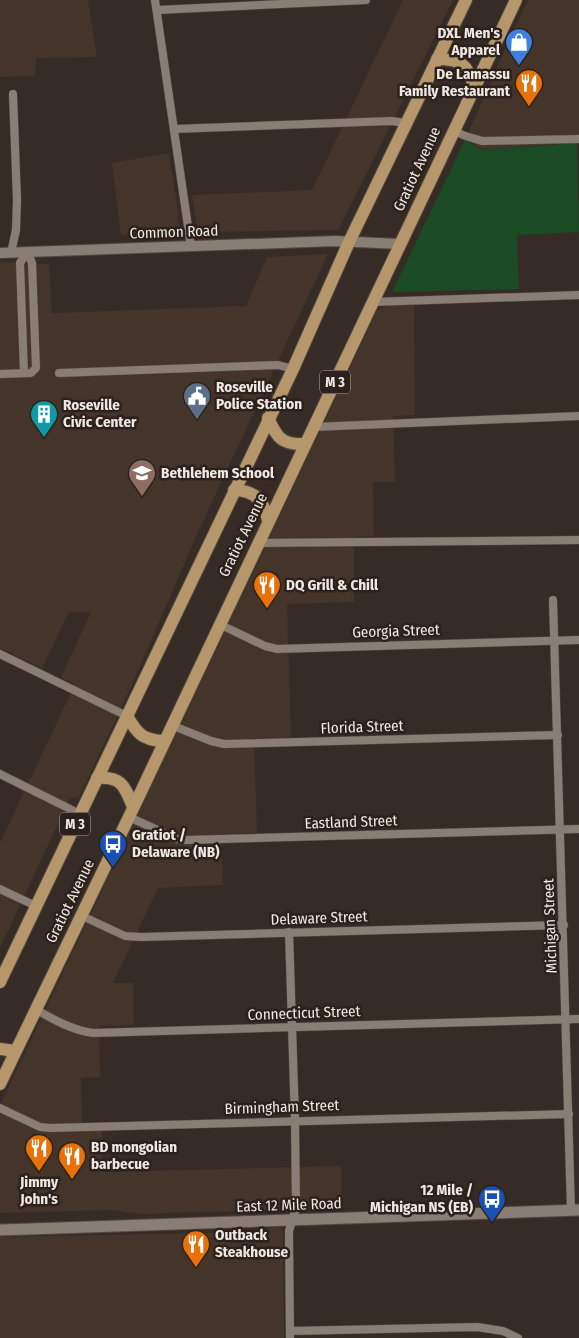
<svg xmlns="http://www.w3.org/2000/svg" width="579" height="1338" font-family="'Fira Sans Condensed',sans-serif">
<style>
.built{fill:#443429}
.green{fill:#1a4b24}
.lines{fill:none;stroke-linecap:round;stroke-linejoin:round}
.minor-casing{stroke:#4f4741;stroke-width:9}
.tertiary-casing{stroke:#4f4741;stroke-width:12}
.secondary-casing{stroke:#4f4741;stroke-width:13}
.primary-casing{stroke:#4f4741;stroke-width:14}
.minor{stroke:#897d74;stroke-width:8}
.tertiary{stroke:#897d74;stroke-width:10}
.secondary{stroke:#897d74;stroke-width:11}
.primary{stroke:#b6976c;stroke-width:12}
.labels{text-anchor:middle;dominant-baseline:central;stroke-width:5;stroke-linejoin:round;paint-order:stroke}
.shield{fill:#2c221b;stroke:#b4ada7;stroke-width:1}
.shield-label{font-size:14px;font-weight:bold;fill:#efe8e3}
.poi-label{font-size:15px;font-weight:bold;fill:#efe8e3;stroke:#2c221b;text-anchor:start}
.street-label{font-size:15px;fill:#efe8e3;stroke:#2c221b}
</style>
<rect width="100%" height="100%" fill="#362c25"/>
<!-- built -->
<g class="built">
<path d="M0,0H88L97,57L36,58L35,76L0,77Z"/>
<path d="M403,0H453L338,230L198,232L192,195L312,190Z"/>
<path d="M528,0H579V142L482,150L466,138L506,46Z"/>
<path d="M169,153L181,233L121,235L112,163Z"/>
<path d="M328,254L199,530L134,680L81,793L79,797L70,798L0,948V843L75,684L61,677L91,612H69L42,668L0,648V262L49,264L52,313L246,306L267,257Z"/>
<path d="M414,304L415,415L393,416L395,482H373L374,536L354,537V602L287,604L291,738L254,739L257,833L221,834L223,885L158,888L113,983H133L134,1025L99,1026L100,1077L81,1078L82,1131L102,1130L103,1172L341,1166L342,1208L164,1213L142,1214L111,1210L0,1213V1105L377,311L388,305Z"/>
<path d="M273,1227H279L283,1230L284,1338H0V1237L203,1233L258,1231Z"/>
</g>
<!-- green -->
<path class="green" d="M465,140L482,150L577,143L579,232L517,235L519,289L392,292Z"/>
<g class="lines">
<!-- minor casing -->
<g class="minor-casing">
<g id="minor">
<path d="M155,0L191,247"/>
<path d="M157,10L366,0"/>
<path d="M174,129L391,121L406,123"/>
<path d="M453,130C464,137 470,137 482,141L579,139"/>
<path d="M11,253L16,230L17,200L13,94"/>
<path d="M373,302L579,295"/>
<path d="M24,373L20,263L27,252"/>
<path d="M59,373L278,365L293,369"/>
<path d="M0,374L31,373L36,368L32,263L27,252"/>
<path d="M314,427L579,416"/>
<path d="M257,543L579,540"/>
<path d="M553,600L571,1211"/>
<path d="M219,624L265,646L277,649L579,640"/>
<path d="M0,654L127,716"/>
<path d="M171,725L211,741L224,744L558,735"/>
<path d="M0,774L80,814"/>
<path d="M129,817L177,839L186,840L579,829"/>
<path d="M0,889L36,906"/>
<path d="M80,915L125,936L141,937L564,925"/>
<path d="M289,932L295,1120L296,1208L289,1231L290,1338"/>
<path d="M35,1009C54,1020 72,1030 93,1033L579,1019"/>
<path d="M0,1108L40,1127L50,1128L569,1114"/>
<path d="M290,1331L477,1327L503,1331L518,1338"/>
</g>
</g>
<!-- tertiary casing -->
<g class="tertiary-casing">
<path id="tertiary" d="M0,253L335,241L400,244"/>
</g>
<!-- secondary casing -->
<g class="secondary-casing">
<path id="secondary" d="M0,1230L579,1210"/>
</g>
<!-- primary casing -->
<g class="primary-casing">
<g id="primary">
<path d="M437,59C460,59 468,64 474,87"/>
<path d="M268,418C277,438 282,445 305,444"/>
<path d="M234,490C256,491 263,500 268,520"/>
<path d="M127,716C137,733 142,740 163,741"/>
<path d="M97,778C122,776 125,787 133,807"/>
<path d="M0,982L293,369L349,242L466,0"/>
<path d="M0,1049L15,1051"/>
<path d="M0,1084L129,817L516,0"/>
</g>
</g>
<!-- minor -->
<use href="#minor" class="minor"/>
<!-- tertiary -->
<use href="#tertiary" class="tertiary"/>
<!-- secondary -->
<use href="#secondary" class="secondary"/>
<!-- primary -->
<use href="#primary" class="primary"/>
</g>
<!-- icons -->
<defs>
<g id="shop-pin" transform="scale(1.4375)"><path d="M0 17L-7.5 6A9.5 9.5 0 1 1 7.5 6Z" fill="#3f7fe0" stroke="#2c221b"/><path d="M-5-2.5h2.3a2.7 3.5 0 0 1 5.4 0H5L5.5 6h-11ZM-1.5-2.5h3a1.5 2.3 0 0 0-3 0Z" fill="#fff"/></g>
<g id="restaurant-pin" transform="scale(1.4375)"><path d="M0 17L-7.5 6A9.5 9.5 0 1 1 7.5 6Z" fill="#e8710a" stroke="#2c221b"/><path d="M-5-6h1v4h1v-4h1v4h1v-4h1v5L-1.5 .5V6h-2V.5L-5-1ZM5-6V6H3V1.5H1.5Q1.5-4 5-6Z" fill="#fff"/></g>
<g id="civic-pin" transform="scale(1.4375)"><path d="M0 17L-7.5 6A9.5 9.5 0 1 1 7.5 6Z" fill="#5c6f8a" stroke="#2c221b"/><path d="M-.6-6.5H3V-4.5H.6V-3L4-1V1h2V6H-6V1h2V-1L-.6-3ZM-1.2 2.5V6h2.4V2.5Z" fill="#fff"/></g>
<g id="building-pin" transform="scale(1.4375)"><path d="M0 17L-7.5 6A9.5 9.5 0 1 1 7.5 6Z" fill="#0f9aa8" stroke="#2c221b"/><path d="M-4-6H4V6H1V3H-1V6H-4ZM-2.5-4.3h1.7v1.8h-1.7ZM.8-4.3h1.7v1.8H.8ZM-2.5-1h1.7V.8h-1.7ZM.8-1h1.7V.8H.8Z" fill="#fff"/></g>
<g id="school-pin" transform="scale(1.4375)"><path d="M0 17L-7.5 6A9.5 9.5 0 1 1 7.5 6Z" fill="#8d6e63" stroke="#2c221b"/><path d="M0-5L7-2L0 1L-7-2ZM-4 1L0 2.5L4 1V4Q0 6-4 4Z" fill="#fff"/></g>
<g id="bus-pin" transform="scale(1.4375)"><path d="M0 17L-7.5 6A9.5 9.5 0 1 1 7.5 6Z" fill="#1a4fb4" stroke="#2c221b"/><path d="M-5-6H5V4H4V6H2V4H-2V6H-4V4H-5ZM-3.5-4V0h7V-4ZM-3.5 1.2v1.5H-2V1.2ZM2 1.2v1.5H3.5V1.2Z" fill="#fff"/></g>
</defs>
<g fill-rule="evenodd">
<use href="#shop-pin" x="519" y="42"/>
<use href="#restaurant-pin" x="529" y="83"/>
<use href="#civic-pin" x="197" y="396"/>
<use href="#building-pin" x="44" y="414"/>
<use href="#school-pin" x="142" y="473"/>
<use href="#restaurant-pin" x="267" y="585"/>
<use href="#bus-pin" x="113" y="844"/>
<use href="#restaurant-pin" x="39" y="1148"/>
<use href="#restaurant-pin" x="72" y="1156"/>
<use href="#bus-pin" x="492" y="1199"/>
<use href="#restaurant-pin" x="196" y="1244"/>
</g>
<g class="labels">
<!-- shield labels -->
<g class="shield">
<rect x="320" y="370.5" width="30" height="23" rx="4"/>
<rect x="60" y="812.5" width="30" height="23" rx="4"/>
</g>
<g class="shield-label">
<text x="335" y="382">M 3</text>
<text x="75" y="824">M 3</text>
</g>
<!-- poi labels -->
<g class="poi-label">
<text x="500" y="33" text-anchor="end">DXL Men's<tspan x="500" dy="17">Apparel</tspan></text>
<text x="510" y="74" text-anchor="end">De Lamassu<tspan x="510" dy="17">Family Restaurant</tspan></text>
<text x="216" y="387">Roseville<tspan x="216" dy="17">Police Station</tspan></text>
<text x="63" y="405">Roseville<tspan x="63" dy="17">Civic Center</tspan></text>
<text x="161" y="473">Bethlehem School</text>
<text x="286" y="585">DQ Grill &amp; Chill</text>
<text x="132" y="835">Gratiot /<tspan x="132" dy="17">Delaware (NB)</tspan></text>
<text x="91" y="1147">BD mongolian<tspan x="91" dy="17">barbecue</tspan></text>
<text x="39" y="1182" text-anchor="middle">Jimmy<tspan x="39" dy="17">John's</tspan></text>
<text x="473" y="1190" text-anchor="end">12 Mile /<tspan x="473" dy="17">Michigan NS (EB)</tspan></text>
<text x="215" y="1235">Outback<tspan x="215" dy="17">Steakhouse</tspan></text>
</g>
<!-- street labels -->
<g class="street-label">
<text transform="translate(417 169) rotate(-65)">Gratiot Avenue</text>
<text transform="translate(174 232) rotate(-2)">Common Road</text>
<text transform="translate(243 535) rotate(-64)">Gratiot Avenue</text>
<text transform="translate(396 631) rotate(-2)">Georgia Street</text>
<text transform="translate(362 727) rotate(-2)">Florida Street</text>
<text transform="translate(351 822) rotate(-2)">Eastland Street</text>
<text transform="translate(70 901) rotate(-64)">Gratiot Avenue</text>
<text transform="translate(319 918) rotate(-2)">Delaware Street</text>
<text transform="translate(550 926) rotate(-92)">Michigan Street</text>
<text transform="translate(304 1013) rotate(-2)">Connecticut Street</text>
<text transform="translate(282 1107) rotate(-2)">Birmingham Street</text>
<text transform="translate(289 1205) rotate(-2)">East 12 Mile Road</text>
</g>
</g>
</svg>
